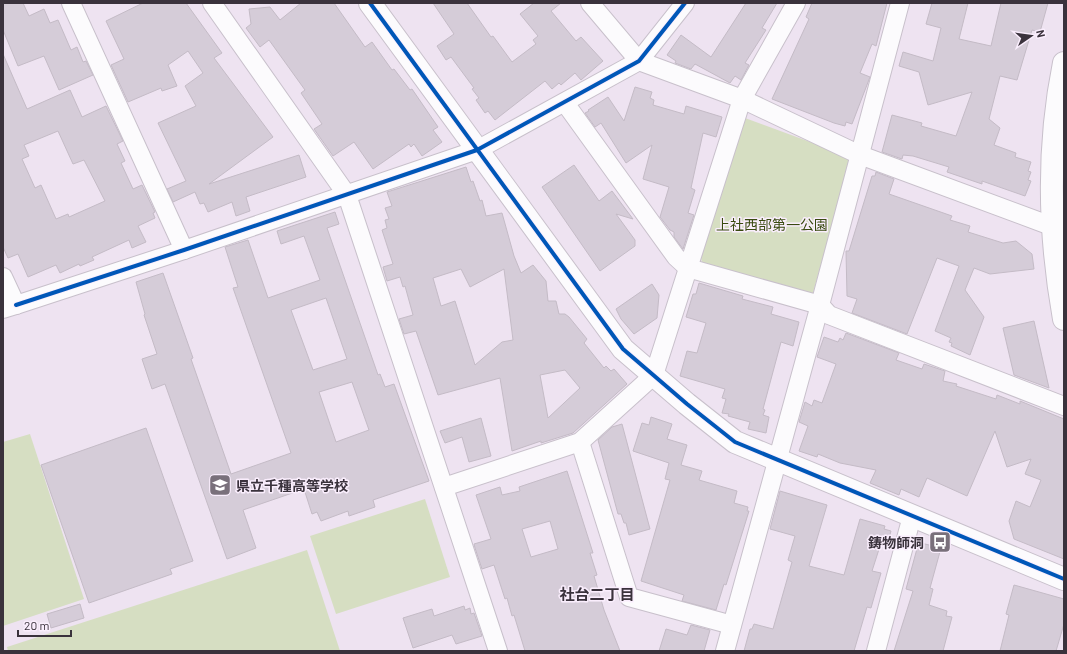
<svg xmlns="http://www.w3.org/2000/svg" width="1067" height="654" font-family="Barlow,'Noto Sans JP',sans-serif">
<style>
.green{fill:#d6dec2}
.building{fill:#d5ccd8;stroke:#c4bbc6;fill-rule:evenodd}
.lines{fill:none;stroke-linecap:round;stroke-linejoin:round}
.minor-casing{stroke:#c8c0cb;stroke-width:20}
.tertiary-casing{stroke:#c8c0cb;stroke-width:24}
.minor{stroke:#fcfbfd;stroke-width:18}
.tertiary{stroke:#fcfbfd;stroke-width:22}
.cycleway-casing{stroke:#faeefd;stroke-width:6}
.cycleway{stroke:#0057b8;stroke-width:4}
.labels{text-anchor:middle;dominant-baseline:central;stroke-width:3;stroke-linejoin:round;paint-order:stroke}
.park-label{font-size:14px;fill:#394a0f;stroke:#faeefd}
.poi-label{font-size:14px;font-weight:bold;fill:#3a323c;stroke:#faeefd;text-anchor:start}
.neighbourhood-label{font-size:15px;font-weight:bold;fill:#3a323c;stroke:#faeefd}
</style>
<rect width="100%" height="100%" fill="#eee3f1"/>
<!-- green -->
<g class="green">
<path d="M745,118L851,157L811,300L703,267L701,258Z"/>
<path d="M30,434L84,599L3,626V442Z"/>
<path d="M425,499L450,577L336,614L310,536Z"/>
<path d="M307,550L340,651H8L7,647Z"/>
</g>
<!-- building -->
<g class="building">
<path d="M3,3H23L29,16L44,9L50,23L58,20L71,50L77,47L83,62L86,61L93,75L59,90L44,56L18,66L3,30Z"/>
<path d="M143,3H186L222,53L214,58L273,137L209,184L299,155L306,177L246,197L250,211L236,216L232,202L208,212L204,203L200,204L195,192L173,202L167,189L186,181L158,123L196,106L185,86L203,73L188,51L168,65L177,86L162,91L161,88L128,102L111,65L124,59L106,21Z"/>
<path d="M301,3H334L365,47L372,42L392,70L394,69L410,90L412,89L438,127L433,130L442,142L422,156L414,144L411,147L409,144L373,169L354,142L333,156L314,129L322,124L301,93L305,90L269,40L260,47L246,28L251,24L249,9L270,7L280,20Z"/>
<path d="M433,3H467L491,37L493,36L512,62L536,44L533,40L538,36L520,14L534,3H561L551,11L576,41L581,37L603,61L581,80L575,73L561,85L559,83L552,89L545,81L495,120L488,111L485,113L476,100L479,98L472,89L474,88L451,57L446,60L437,46L454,34Z"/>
<path d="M746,3H777L762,28L766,30L745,63L749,65L741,80L735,76L730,83L695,64L691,69L675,63L676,61L667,55L681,35L711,57Z"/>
<path d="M812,3H887L876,46L872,44L860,73L870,77L852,124L846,122L845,126L834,123L772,99L809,19L806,17Z"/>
<path d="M932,3H968L959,39L991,46L1001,3H1048L1040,32L1032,30L1017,80L1000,76L989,119L1000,128L994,145L1016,153L1015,157L1031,162L1028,171L1031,172L1028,180L1031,181L1025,196L982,181V184L947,172L949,167L913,156L903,155L902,159L899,158L882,152L892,115L922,123L921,126L956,136L972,92L928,105L919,72L899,66L903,52L933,61L941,28L926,24Z"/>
<path d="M3,54L27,109L70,90L82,117L106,106L123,141L117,144L125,161L121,163L133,189L142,185L155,212L153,213L155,218L138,226L146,242L132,248L129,240L92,257L94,260L80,266L79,264L60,273L56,265L28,277L18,254L8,258L3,247ZM58,131L73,164L84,160L105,201L69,217L68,214L56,219L41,185L35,188L22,159L29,156L24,145Z"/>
<path d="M635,87L652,92L650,98L654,100L653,105L684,114L686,106L722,117L716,137L703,133L691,188L695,190L688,213L694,215L683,249L674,237V232L670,230L660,217L669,187L643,179L652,145L626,163L601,123L595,127L585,113L589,111L588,110L608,97L624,121Z"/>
<path d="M574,165L599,201L612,191L633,219L616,214L635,240V246L600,271L542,187Z"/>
<path d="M466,167L471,182L473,181L480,201L482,200L486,216L502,213L514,256L521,273L533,265L546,281L548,301H556L559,314H565L569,317L587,339L584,343L604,368L606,366L611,371L614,369L627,384L573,433L541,443V441L512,451L500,378L438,395L416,331L404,334L399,319L413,315L405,286L403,287L400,277L387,281L383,267L393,264L382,230L387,228L385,220L389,219L385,208L392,206L387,192ZM461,269L470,287L504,269L513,340L502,342L475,365L455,301L441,306L433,278ZM565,370L580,388L548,418L540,375Z"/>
<path d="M876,172L894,179L889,194L952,216L950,220L970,226L968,232L1003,243L1016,241L1032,254L1034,269L990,274L974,268L965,290L984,317L970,355L951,346L952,343L949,342L951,338L935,331L959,266L937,258L907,334L852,313L857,299L847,296L846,251H849L872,176H875Z"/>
<path d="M335,212L339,224L327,228L378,375L380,374L385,387L394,384L429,481L373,500L375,507L349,516L348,511L321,521L317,512L312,514L304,489L243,510L256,548L227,559L165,384L152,389L142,359L157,354L144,315L145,314L136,282L163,273L193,358L191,359L231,474L291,453L233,288L238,287L225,247L248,240L268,298L320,280L304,236L281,244L277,231ZM326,298L347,359L313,370L291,310ZM352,382L369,430L336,442L319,392Z"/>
<path d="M699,283L743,296L742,299L773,307L771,314L799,322L793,346L781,342L763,409L765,410L763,415L769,417L766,433L748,429L750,422L728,416L729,414L722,413L726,399L722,398L725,389L680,376L687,351L697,353L706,323L686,317L693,294H696Z"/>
<path d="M652,284L659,295L657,318L634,334L621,319L616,309Z"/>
<path d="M1034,321L1049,388L1014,375L1003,328Z"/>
<path d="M846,333L899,353L896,360L922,369L924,364L945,371L943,381L957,384L956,386L996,399L997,395L1020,404V401L1064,419V559L1014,539L1009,521L1016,501L1030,507L1041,480L1025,474L1031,459L1007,467L995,431L967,496L927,478L919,497L901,489L899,495L870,483L876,470L840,463L818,454L817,457L799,451L808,426L799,422L805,402L812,406L814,400L822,403L836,364L817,357L824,337L838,342L840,338L843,340Z"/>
<path d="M651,417L672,424L667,439L687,445L681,465L702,471L699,480L737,491L734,503L748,507L747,511H749L726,585L724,584L716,610L682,601L684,595L641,581L670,480L665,479L669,463L633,451L642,423L649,425Z"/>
<path d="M481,418L491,456L469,462L462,437L445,443L440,431Z"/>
<path d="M622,424L650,529L629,535L626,523H624L621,514H618L598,440L612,427Z"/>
<path d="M146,428L193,561L170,569L172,574L89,603L41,465Z"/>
<path d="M567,471L593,553H590L597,575L594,576L604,610L620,651H525L514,615L512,616L507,598L505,599L494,565L482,569L475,548L474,544L491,539L476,495L500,487L502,495L520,491L519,487ZM550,521L558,549L531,557L522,529Z"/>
<path d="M780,491L827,505L809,566L844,575L860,519L885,526L884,529L891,531L887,545L881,543L872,571L881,573L871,608L867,607L854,651H744L750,629H752L754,624L773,629L792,562L788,560L795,536L770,529Z"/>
<path d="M921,543L941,548L930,588L933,589L929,605L947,611L946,616L952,617L943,651H894L913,591L906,589L918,545H920Z"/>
<path d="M1014,585L1064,599V624L1056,651H1000L1009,615L1006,614Z"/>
<path d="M80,604L84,618L51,628L47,614Z"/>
<path d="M464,606L465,610L470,608L471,614L474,613L482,636L456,644L452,635L413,648L403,618L432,609L434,616Z"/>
<path d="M691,625L710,630L704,651H659L666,629L687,635Z"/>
</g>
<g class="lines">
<!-- minor casing -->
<g class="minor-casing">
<g id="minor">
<path d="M71,3L184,250"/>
<path d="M212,3L347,195L498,651"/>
<path d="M590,3L639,61L742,99L860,155L1054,227L1064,225"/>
<path d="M565,103L676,257L688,268L820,305L829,315L1064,406"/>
<path d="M3,277L16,305L3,309"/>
<path d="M16,305L184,250L477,150L639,61L685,3"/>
<path d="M580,442L629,597L732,625"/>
<path d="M444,487L580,442L654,375L742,99L796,3"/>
<path d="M725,651L820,305L900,3"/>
<path d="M876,651L912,516"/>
</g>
</g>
<!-- tertiary casing -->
<g class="tertiary-casing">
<g id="tertiary">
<path d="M370,3L623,349L687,404L735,442L1064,579"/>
<path d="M1064,63C1047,147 1049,235 1064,319"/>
</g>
</g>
<!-- minor -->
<use href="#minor" class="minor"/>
<!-- tertiary -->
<use href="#tertiary" class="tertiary"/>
<!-- cycleway casing -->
<g class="cycleway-casing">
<g id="cycleway">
<path d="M370,3L623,349L687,404L735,442L1064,579"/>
<path d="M16,305L184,250L477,150L639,61L685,3"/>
</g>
</g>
<!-- cycleway -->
<use href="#cycleway" class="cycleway"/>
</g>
<!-- icons -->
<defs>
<g id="school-square" transform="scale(1.15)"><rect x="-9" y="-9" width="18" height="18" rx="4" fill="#79707b" stroke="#faeefd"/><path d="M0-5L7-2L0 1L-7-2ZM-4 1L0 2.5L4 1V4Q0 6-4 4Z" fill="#fff"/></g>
<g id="bus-square" transform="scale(1.15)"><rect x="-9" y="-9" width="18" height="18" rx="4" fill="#79707b" stroke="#faeefd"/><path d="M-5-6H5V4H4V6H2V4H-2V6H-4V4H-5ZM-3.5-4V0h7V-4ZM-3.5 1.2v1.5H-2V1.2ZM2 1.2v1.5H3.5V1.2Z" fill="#fff"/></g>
</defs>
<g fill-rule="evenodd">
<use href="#school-square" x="220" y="485"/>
<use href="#bus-square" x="940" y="542"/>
</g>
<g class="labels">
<!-- park labels -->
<g class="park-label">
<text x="772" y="224">上社西部第一公園</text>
</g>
<!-- poi labels -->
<g class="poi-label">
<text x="236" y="485">県立千種高等学校</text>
<text x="924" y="542" text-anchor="end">鋳物師洞</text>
</g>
<!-- neighbourhood labels -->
<g class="neighbourhood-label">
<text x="597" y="594">社台二丁目</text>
</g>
</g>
<!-- border -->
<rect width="1067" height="654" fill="none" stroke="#3a323c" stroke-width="8"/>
<!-- north arrow -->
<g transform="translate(1031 36) rotate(77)" stroke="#faeefd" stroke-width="3" paint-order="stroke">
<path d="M0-3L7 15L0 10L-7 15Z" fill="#3a323c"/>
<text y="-6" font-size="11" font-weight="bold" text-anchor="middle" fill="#3a323c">N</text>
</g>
<!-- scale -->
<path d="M18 630v6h53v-6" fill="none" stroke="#3a323c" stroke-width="2"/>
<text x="24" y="630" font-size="12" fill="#3a323c" stroke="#faeefd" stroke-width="3" paint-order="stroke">20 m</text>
</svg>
